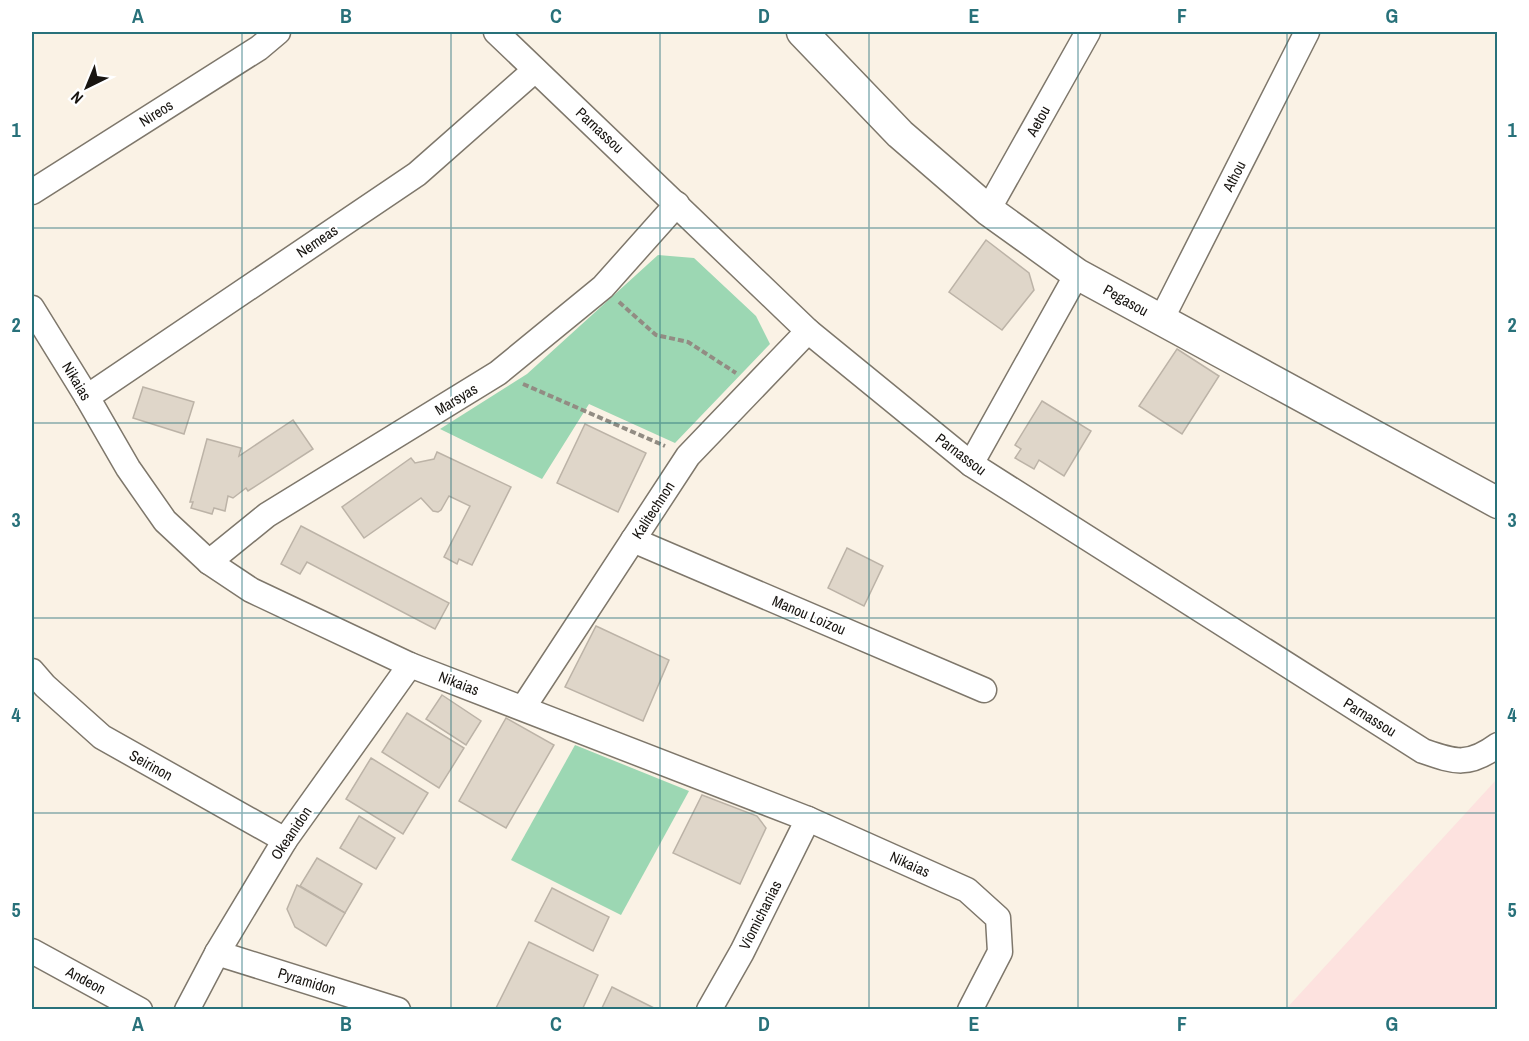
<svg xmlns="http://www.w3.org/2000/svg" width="1529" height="1041" font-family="'Archivo Narrow',sans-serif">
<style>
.education{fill:#fde2df}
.green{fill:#9cd7b3}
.building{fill:#dfd6c9;stroke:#bcb3a7;stroke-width:1.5}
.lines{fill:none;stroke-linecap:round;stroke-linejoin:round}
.minor-casing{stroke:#7e776b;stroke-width:27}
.tertiary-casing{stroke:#7e776b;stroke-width:33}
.path{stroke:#928c83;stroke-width:4;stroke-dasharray:6 3;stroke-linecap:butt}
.minor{stroke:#fff;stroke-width:24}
.tertiary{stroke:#fff;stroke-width:30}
.grid{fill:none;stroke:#28717a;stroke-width:1.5;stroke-opacity:0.55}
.labels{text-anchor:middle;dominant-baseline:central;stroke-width:4.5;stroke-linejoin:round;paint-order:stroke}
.street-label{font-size:15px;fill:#181511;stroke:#fff}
.neatline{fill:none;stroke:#28717a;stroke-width:2}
.grid-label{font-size:20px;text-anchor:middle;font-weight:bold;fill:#28717a}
</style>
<rect width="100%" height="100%" fill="#faf2e5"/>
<!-- education -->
<path class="education" d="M1497,779V1009H1286Z"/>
<!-- green -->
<g class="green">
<path d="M658,255L694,258L756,316L770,344L675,443L589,404L542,479L440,429L527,374Z"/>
<path d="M575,745L689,791L621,915L511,860Z"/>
</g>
<!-- building -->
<g class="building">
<path d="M986,240L1029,273L1034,290L1002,330L949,292Z"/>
<path d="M1177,349L1219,376L1182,434L1139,406Z"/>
<path d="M143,387L194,402L184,434L133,418Z"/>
<path d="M1042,401L1091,431L1064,476L1039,460L1034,469L1015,458L1021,449L1015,445Z"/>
<path d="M293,420L313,449L248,491L246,488L233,498L228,496L225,511L214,508L212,514L191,508L193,502H190L207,439L241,448L239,456Z"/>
<path d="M585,424L646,453L618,512L557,483Z"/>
<path d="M437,452L511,487L472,565L459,559L457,564L444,557L470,506L449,496L441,510L438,512L433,511L421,498L364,538L342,507L411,458L415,463L434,459Z"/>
<path d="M301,526L449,603L435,629L307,562L300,574L281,564Z"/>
<path d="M847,548L883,566L864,606L828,588Z"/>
<path d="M596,626L669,660L643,721L565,687Z"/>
<path d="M442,695L481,721L466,745L426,719Z"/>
<path d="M407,713L464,748L439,788L382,752Z"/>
<path d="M506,718L554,745L506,828L459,801Z"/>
<path d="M371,758L428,793L403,834L346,799Z"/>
<path d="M702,795L757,816L766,828L740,884L673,853Z"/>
<path d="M359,816L395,838L376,869L340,848Z"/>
<path d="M317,858L362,884L345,913L300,886Z"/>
<path d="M297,885L345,913L326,946L295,927L287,909Z"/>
<path d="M552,888L609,917L593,951L535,921Z"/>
<path d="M529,942L598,975L582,1010L496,1008Z"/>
<path d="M612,987L658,1010H601Z"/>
</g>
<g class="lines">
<!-- minor casing -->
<g class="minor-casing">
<g id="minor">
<path d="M496,32L808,331L971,464L1423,751C1455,762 1468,767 1498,745"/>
<path d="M32,192L259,48L278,32"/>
<path d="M988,210L1088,32"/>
<path d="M32,308L87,397L128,468L165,521L209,562L251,590L410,665L808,819L967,890L998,918L1000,952L970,1010"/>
<path d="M1161,320L1307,32"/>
<path d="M87,397L417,174L535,70"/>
<path d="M971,464L1077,274"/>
<path d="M633,540L984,690"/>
<path d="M209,562L267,515L498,373L603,287L677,204"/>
<path d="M32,671L45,686L102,737L285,840"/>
<path d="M523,708L688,456L808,331"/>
<path d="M32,951L140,1010"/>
<path d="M217,953L398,1010"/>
<path d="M187,1010L217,953L285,840L410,665"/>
<path d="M709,1010L742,952L808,819"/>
</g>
</g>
<!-- tertiary casing -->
<g class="tertiary-casing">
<path id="tertiary" d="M802,32L900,134L988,210L1077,274L1498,503"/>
</g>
<!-- path -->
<g class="path">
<path d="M619,302L656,335L688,342L736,373"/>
<path d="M523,384L665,446"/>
</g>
<!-- minor -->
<use href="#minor" class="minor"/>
<!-- tertiary -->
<use href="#tertiary" class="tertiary"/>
</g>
<!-- grid -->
<path class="grid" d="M242,32V1010M451,32V1010M660,32V1010M869,32V1010M1078,32V1010M1287,32V1010M32,228H1498M32,423H1498M32,618H1498M32,813H1498"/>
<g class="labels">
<!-- street labels -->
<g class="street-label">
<text transform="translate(156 113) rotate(-32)">Nireos</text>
<text transform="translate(1038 121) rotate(-61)">Aetou</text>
<text transform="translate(600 130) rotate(43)">Parnassou</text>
<text transform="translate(1234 176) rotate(-63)">Athou</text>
<text transform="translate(317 241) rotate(-34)">Nemeas</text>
<text transform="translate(1126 300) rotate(29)">Pegasou</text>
<text transform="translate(77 381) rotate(59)">Nikaias</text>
<text transform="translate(456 399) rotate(-31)">Marsyas</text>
<text transform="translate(961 454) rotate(37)">Parnassou</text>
<text transform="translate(653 510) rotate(-57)">Kalitechnon</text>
<text transform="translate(809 615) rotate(23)">Manou Loizou</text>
<text transform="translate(459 683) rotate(21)">Nikaias</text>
<text transform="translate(1370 717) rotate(32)">Parnassou</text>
<text transform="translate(151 765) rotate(29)">Seirinon</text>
<text transform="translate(291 833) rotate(-56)">Okeanidon</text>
<text transform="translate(910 864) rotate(24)">Nikaias</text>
<text transform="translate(760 915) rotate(-63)">Viomichanias</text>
<text transform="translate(86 980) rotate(28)">Andeon</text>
<text transform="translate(307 981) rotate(17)">Pyramidon</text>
</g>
</g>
<!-- border -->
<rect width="1529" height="1041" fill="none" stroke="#ffffff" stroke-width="66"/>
<!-- north arrow -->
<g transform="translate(87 87) rotate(223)" stroke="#ffffff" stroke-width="4.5" paint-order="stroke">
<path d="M0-4.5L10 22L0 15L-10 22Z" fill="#181511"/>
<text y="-9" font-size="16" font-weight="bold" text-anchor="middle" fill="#181511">N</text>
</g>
<rect x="33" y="33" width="1463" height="975" class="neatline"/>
<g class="grid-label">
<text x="138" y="23">A</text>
<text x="346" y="23">B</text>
<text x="556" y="23">C</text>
<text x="764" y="23">D</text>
<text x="974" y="23">E</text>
<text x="1182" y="23">F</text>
<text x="1392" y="23">G</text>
<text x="16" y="137">1</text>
<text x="1512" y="137">1</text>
<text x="16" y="332">2</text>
<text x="1512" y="332">2</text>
<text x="16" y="527">3</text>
<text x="1512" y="527">3</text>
<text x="16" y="722">4</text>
<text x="1512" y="722">4</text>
<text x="16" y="917">5</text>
<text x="1512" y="917">5</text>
<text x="138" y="1031">A</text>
<text x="346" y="1031">B</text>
<text x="556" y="1031">C</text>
<text x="764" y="1031">D</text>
<text x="974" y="1031">E</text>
<text x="1182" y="1031">F</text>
<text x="1392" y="1031">G</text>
</g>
</svg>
